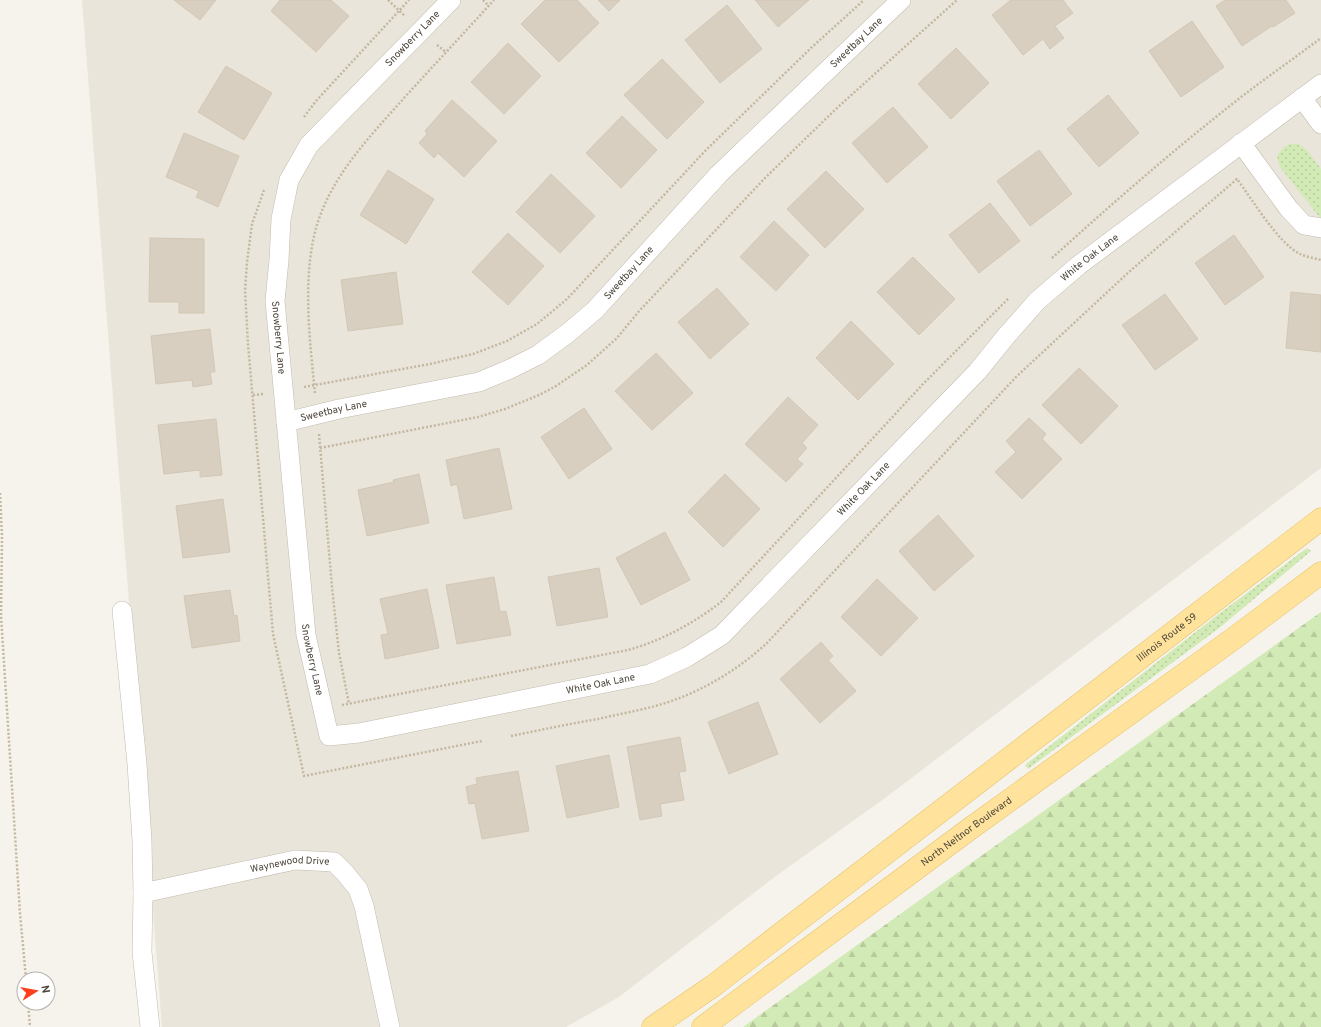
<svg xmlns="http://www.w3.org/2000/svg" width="1321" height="1027" font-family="Overpass,sans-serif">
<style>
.residential{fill:#eae5da}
.grass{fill:url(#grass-dots)}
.forest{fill:url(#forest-firs)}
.building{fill:#d8cfc1;stroke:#d3c7b4}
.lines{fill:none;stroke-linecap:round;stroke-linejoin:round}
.minor-casing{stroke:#c2bbae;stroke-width:20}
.primary-casing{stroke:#e6c16a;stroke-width:23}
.path{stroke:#c4b79f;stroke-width:2.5;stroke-dasharray:2 2;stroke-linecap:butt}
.minor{stroke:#fff;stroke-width:19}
.primary{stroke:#ffe39c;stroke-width:22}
.labels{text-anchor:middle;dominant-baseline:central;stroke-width:3;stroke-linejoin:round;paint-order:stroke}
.street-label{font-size:10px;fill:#4b4439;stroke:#fff}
</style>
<defs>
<pattern id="grass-dots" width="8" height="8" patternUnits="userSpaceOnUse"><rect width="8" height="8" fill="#d2eab5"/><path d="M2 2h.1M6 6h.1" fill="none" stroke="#b6ca9c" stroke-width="1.8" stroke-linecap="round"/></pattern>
<pattern id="forest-firs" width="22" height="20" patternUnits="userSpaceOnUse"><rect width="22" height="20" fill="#d2eab5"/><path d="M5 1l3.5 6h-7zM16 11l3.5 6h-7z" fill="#b6ca9c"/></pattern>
</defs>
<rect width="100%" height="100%" fill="#f6f3ec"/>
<!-- residential -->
<path class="residential" d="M82,0H1321V468L885,798L776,876L619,997L566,1027H162Z"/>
<!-- grass -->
<g class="grass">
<path d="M1290,144H1298L1306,149L1321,169V219L1280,167L1277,156L1284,147Z"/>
<path d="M1307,548L1311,551L1218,629L1028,769L1025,765L1220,613Z"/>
</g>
<!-- forest -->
<path class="forest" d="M1321,612V1027H743Z"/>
<!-- building -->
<g class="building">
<path d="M174,0H216L200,20Z"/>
<path d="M280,0H331L349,16L316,52L271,11Z"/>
<path d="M545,0H577L599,23L559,62L521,24Z"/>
<path d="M598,0H620L609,11Z"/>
<path d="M755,0H809L778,27Z"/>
<path d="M1011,0H1063L1073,13L1055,26L1064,38L1050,49L1043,39L1023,55L992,15Z"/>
<path d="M1225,0H1286L1295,13L1273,27L1272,26L1242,46L1216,6Z"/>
<path d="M727,5L762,49L720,83L685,40Z"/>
<path d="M1192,21L1224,67L1181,97L1149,51Z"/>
<path d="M508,43L541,76L504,114L471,82Z"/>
<path d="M956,48L989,83L951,119L918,84Z"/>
<path d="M662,59L704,102L667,139L624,95Z"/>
<path d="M226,66L272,93L244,140L198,112Z"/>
<path d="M1108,95L1139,133L1099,167L1067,129Z"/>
<path d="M452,100L497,141L464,177L438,153L434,158L419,143L427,134L425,131Z"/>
<path d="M893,107L928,147L887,183L852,143Z"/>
<path d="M622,116L657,150L621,188L586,153Z"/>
<path d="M184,133L239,156L218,207L196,197L199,191L166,177Z"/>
<path d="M1039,150L1072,194L1030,226L997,181Z"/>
<path d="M388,170L434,199L406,244L360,215Z"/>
<path d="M826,171L864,209L825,248L787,209Z"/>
<path d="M551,174L595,216L560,253L516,212Z"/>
<path d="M990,203L1020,241L979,273L949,235Z"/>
<path d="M774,221L809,255L776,291L740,257Z"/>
<path d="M508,233L544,266L508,305L472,272Z"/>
<path d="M1234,235L1264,277L1225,305L1195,263Z"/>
<path d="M150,238L204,239V313H179V302H149Z"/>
<path d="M913,257L955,299L919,335L877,292Z"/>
<path d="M396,272L403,324L348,331L341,280Z"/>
<path d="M717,288L749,324L710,359L678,322Z"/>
<path d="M1291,292L1321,295V352L1286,348Z"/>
<path d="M1165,294L1198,339L1155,370L1122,325Z"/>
<path d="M851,321L894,364L858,400L816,358Z"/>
<path d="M210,329L215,372H210L212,384L193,387L192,380L156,384L151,336Z"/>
<path d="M656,353L693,393L652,430L615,391Z"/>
<path d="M1079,368L1118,406L1081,444L1042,405Z"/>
<path d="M788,397L818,425L802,443L807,448L797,459L803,464L786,482L745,444Z"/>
<path d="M584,408L612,449L569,479L541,437Z"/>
<path d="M1029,418L1046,434L1042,439L1062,459L1022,499L995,472L1016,452L1006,441Z"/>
<path d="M216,419L222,475L200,477V470L164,474L158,425Z"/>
<path d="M499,448L512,509L464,519L457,484L451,486L446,460Z"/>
<path d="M419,474L429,523L367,536L358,490L394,482L393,480Z"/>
<path d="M725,474L760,509L723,547L688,512Z"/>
<path d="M223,499L230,552L183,558L176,506Z"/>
<path d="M938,515L974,556L934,591L899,551Z"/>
<path d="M665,532L690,580L641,605L616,558Z"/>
<path d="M599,568L608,617L557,626L548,577Z"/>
<path d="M494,577L500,612L506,611L511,635L457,644L446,585Z"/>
<path d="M877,579L918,618L881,656L841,617Z"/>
<path d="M427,589L439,648L385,659L381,635L388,634L380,599Z"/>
<path d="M230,590L234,616L237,615L240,641L192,648L184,596Z"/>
<path d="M821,642L833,656L828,660L856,691L820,723L780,679Z"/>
<path d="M758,702L778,754L729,774L708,722Z"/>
<path d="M680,737L686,771L679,772L684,800L660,804L662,816L640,820L627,747Z"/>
<path d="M609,755L619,807L567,818L556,766Z"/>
<path d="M518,771L529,831L482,839L475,803L469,804L466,787L477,784L476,778Z"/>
</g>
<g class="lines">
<!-- minor casing -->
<g class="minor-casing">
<g id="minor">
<path id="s1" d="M451,0L309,145L289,180L281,219L279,260L275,301L306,635L329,736L359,733L650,674L687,657L722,635L977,372L1007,335L1037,301L1079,265L1321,84"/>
<path d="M1302,98L1321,124"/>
<path d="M1241,143L1289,209L1304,225L1321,228"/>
<path id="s2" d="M286,422L339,409L479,382L510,369L538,355L568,333L595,310L719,174L901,0"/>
<path d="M122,611L137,764L142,841L143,893L142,952L150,1027"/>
<path id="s3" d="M143,893L295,860L334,862L345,873L358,889L364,906L390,1027"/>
</g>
</g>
<!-- primary casing -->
<g class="primary-casing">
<g id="primary">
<path id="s4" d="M653,1027L713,986L1321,519"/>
<path id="s5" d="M703,1027L971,828L1233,639L1321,573"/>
</g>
</g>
<!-- path -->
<g class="path">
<path d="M388,0L405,16"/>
<path d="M483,0L489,6"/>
<path d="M437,45L446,52"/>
<path d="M304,117L316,101L409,0"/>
<path d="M264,190L252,224L247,262L245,291L248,344L273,634L304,776L482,741"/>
<path d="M1052,258C1115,201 1178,146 1245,94C1270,75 1296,57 1321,38"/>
<path d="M304,387L430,364L473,354L507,341L537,324L567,299L706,150L811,48L864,0"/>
<path d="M315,393C310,343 303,286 314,236C327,180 367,140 404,98C434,65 464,33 494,0"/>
<path d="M253,395L264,394"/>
<path d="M319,434L332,587L339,653L349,704"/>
<path d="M320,448L478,417L505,409L539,395L556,386L587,365L617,338L640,310L766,177L838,107L957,0"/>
<path d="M0,493L2,537L1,616L20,913L26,979"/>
<path d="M342,705L628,650C661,641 694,623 721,602L923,384L1009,298"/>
<path d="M511,736C540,730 569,724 598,719C623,713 650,709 674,700C708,688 741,667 767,643L1016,377L1130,271L1237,179C1252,199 1278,243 1300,254C1306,257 1314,258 1321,260"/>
<path d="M28,1003L30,1027"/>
</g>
<!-- minor -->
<use href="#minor" class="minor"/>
<!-- primary -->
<use href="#primary" class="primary"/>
</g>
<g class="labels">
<!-- street labels -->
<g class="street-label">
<text transform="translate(413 39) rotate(-46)">Snowberry Lane</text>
<text stroke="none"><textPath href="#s2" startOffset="709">Sweetbay Lane</textPath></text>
<text stroke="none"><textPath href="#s1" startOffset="1741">White Oak Lane</textPath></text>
<text stroke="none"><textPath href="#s2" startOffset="385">Sweetbay Lane</textPath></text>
<text stroke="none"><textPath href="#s1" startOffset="402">Snowberry Lane</textPath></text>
<text stroke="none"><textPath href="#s2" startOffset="49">Sweetbay Lane</textPath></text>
<text stroke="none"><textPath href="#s1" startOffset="1417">White Oak Lane</textPath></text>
<text stroke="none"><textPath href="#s4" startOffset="645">Illinois Route 59</textPath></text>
<text stroke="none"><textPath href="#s1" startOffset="726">Snowberry Lane</textPath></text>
<text stroke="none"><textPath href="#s1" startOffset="1081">White Oak Lane</textPath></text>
<text stroke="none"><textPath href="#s5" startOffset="328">North Neltnor Boulevard</textPath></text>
<text stroke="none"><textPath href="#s3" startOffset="150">Waynewood Drive</textPath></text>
</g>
</g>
<!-- north arrow -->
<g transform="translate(36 991) rotate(79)"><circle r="19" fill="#ffffff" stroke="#b7b4b0"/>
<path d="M0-3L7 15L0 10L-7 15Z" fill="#fc3f1d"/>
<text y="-6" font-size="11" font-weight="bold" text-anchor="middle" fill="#4b4439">N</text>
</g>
</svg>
